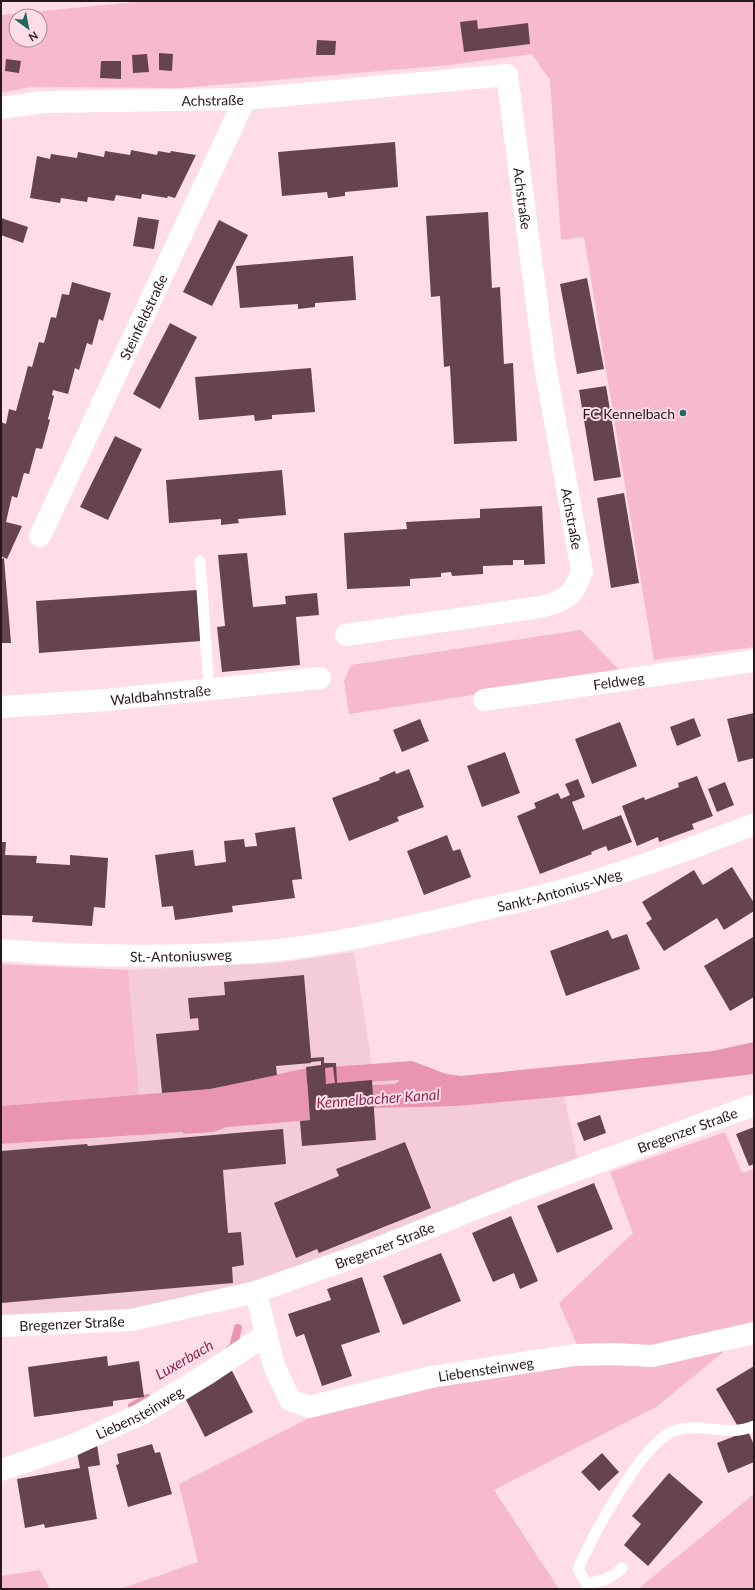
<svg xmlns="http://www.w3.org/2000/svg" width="755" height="1590" font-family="Lato,sans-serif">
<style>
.built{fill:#f3ccd8}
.green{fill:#f6b9cd;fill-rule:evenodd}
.water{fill:#e995b2}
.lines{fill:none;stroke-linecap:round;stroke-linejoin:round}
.stream{stroke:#e995b2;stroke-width:8}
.building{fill:#65444f;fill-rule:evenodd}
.service{stroke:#fff;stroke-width:11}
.minor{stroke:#fff;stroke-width:22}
.secondary{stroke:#fff;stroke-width:22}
.poi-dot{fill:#20685d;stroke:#fedde7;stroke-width:1.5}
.labels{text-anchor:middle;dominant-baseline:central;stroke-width:4;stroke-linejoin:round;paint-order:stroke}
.street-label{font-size:14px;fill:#26181c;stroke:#fedde7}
.poi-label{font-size:14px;fill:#26181c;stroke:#fedde7;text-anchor:end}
.water-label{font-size:15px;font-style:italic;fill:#8b2b54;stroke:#fedde7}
</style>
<rect width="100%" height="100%" fill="#fedde7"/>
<!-- built -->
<path class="built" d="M354,952L372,1064L412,1061L446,1074L461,1076L558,1066L578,1163L254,1285L130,1313L1,1316V1144L142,1135L128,970L279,963Z"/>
<!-- green -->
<g class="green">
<path d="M145,1H754V647L654,660L584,237L561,240L550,80L532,54L450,65L181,88L30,87L1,93V15ZM16,16H40V40H16Z"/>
<path d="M581,630L621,672L349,714L344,681L351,665Z"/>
<path d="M1,964L128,970L139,1095L1,1106Z"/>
<path d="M725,1132L742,1173L754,1169V1327L656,1407L494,1490L559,1589H120L198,1562L179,1484L315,1415L577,1345L559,1303L633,1233L610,1172Z"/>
<path d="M754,1494V1589H638Z"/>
<path d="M40,1570L50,1589H1V1576Z"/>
</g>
<!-- water -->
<path class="water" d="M754,1042V1074L580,1095L456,1106L374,1108L372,1085L395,1084L399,1081L398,1080L307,1086L310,1120L227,1127L213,1132L183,1134V1132L1,1144V1106L210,1089L302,1069L372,1064L412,1061L446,1074L461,1076L713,1051Z"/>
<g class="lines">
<!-- stream -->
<g class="stream">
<path d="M229,1350L233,1347L238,1328"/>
<path d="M132,1406L147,1398"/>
</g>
</g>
<!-- building -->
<g class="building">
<path d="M477,20L478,29L528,23L530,44L464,52L460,22Z"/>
<path d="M317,40L336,41L335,55H316Z"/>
<path d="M159,53L173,54L172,71L159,70Z"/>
<path d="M147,54L149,72L133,73L132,55Z"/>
<path d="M6,59L21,61L19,73L5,71Z"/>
<path d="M101,61H121V79L100,78Z"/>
<path d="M395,142L398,187L345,192V196L337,197L328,198L327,192L282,196L278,152Z"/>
<path d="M131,150L157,155L158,151L170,153L171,151L196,155L175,198L168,196L167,198L142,194L141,199L116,195L114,201L88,197L87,202L61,198L60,203L30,198L37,156L50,159L51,154L77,158L78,152L104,157L105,151L130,155Z"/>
<path d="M488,212L492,288L500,287L504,364L513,363L517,441L454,444L450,366L444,367L440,296L431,297L426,216Z"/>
<path d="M138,217L159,220L154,249L133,246Z"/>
<path d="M1,218L28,227L23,243L1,235Z"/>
<path d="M219,220L248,235L212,306L183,292Z"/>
<path d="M353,256L356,300L315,303V307L307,308L298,309V304L240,308L236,266Z"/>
<path d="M587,278L604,369L577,374L560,284Z"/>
<path d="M72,282L111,293L103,321L99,319L92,345L87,343L79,370L75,368L68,394L53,390L52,395L54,396L48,419L50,420L42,449L36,448L29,474L24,473L17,498L12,496L6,522L22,526L7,559L1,556V422L6,424L9,409L16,411L28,366L32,367L39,342L44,343L51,317L56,318L62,294L69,295Z"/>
<path d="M170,323L197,337L160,409L133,394Z"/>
<path d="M311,368L315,412L272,415V419L255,421L254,415L199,420L195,377Z"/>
<path d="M606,386L621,477L594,481L579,390Z"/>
<path d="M115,436L142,449L108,520L80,507Z"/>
<path d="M282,470L286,515L238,519L239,523L221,525V519L169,523L166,480Z"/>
<path d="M624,493L639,583L611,588L597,498Z"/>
<path d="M542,506L545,564L524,565V560H513V565L483,566V574L452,576L451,572L441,573V577L410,579V586L347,589L344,533L407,529L406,522L480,518V509Z"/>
<path d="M247,553L253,607L286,604L285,596L317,593L319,615L296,617L300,665L222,672L217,627L225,626L218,555Z"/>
<path d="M4,558L11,643H1V559Z"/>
<path d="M197,590L201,641L39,653L36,601Z"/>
<path d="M754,713V758L738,762L727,719Z"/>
<path d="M694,718L701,736L677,746L670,727Z"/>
<path d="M420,719L429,741L402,752L393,730Z"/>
<path d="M620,722L637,766L592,784L575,739Z"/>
<path d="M505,752L520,793L482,807L467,766Z"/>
<path d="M409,769L424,807L397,817L399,821L349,841L332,798L380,780L379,778L395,771L396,774Z"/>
<path d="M697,776L713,816L692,824L694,829L659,842L658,837L637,846L622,806L644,797L645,800L679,787L678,783Z"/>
<path d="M578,779L585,797L572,802L583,830L621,815L632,842L608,851L606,846L591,852L592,854L540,874L517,816L536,808L534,803L558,793L561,799L570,795L565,784Z"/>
<path d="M725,782L734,805L717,812L708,789Z"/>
<path d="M295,827L302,879L292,880L295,898L232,906L233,912L175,920L173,906L162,907L155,855L193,850L195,866L226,862L224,841L244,839L245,847L257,846L255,833Z"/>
<path d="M447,835L453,851L460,849L471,877L424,895L407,851Z"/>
<path d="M1,842H6L5,855L37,856L36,863L70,865V855L108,858L105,908L94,907L92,926L32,922L33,916L1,915Z"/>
<path d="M732,867L754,903V911L724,930L717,918L664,951L646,923L652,919L642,902L694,870L703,885Z"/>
<path d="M608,930L612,939L627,934L640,969L566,996L550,951Z"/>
<path d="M753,937L754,997L730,1011L704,966Z"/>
<path d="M304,975L311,1058L324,1057V1063H336L337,1083L372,1080L376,1140L302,1146L300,1121L310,1120L306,1067L321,1065V1061L311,1062V1063L276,1066L277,1075L210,1089L162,1093L156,1034L199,1030L198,1018L190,1019L188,998L225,995L224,982ZM333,1067L335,1083L326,1084L325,1068Z"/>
<path d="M600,1115L606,1133L584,1141L577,1123Z"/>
<path d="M754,1127V1164L749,1166L736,1134Z"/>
<path d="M283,1129L286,1164L223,1170L228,1233L241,1232L244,1265L232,1267L233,1283L1,1303V1151L87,1144L88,1146Z"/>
<path d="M405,1142L431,1208L319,1253L317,1249L296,1258L274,1203L339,1176L336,1169Z"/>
<path d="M594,1183L613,1229L557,1253L537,1206Z"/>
<path d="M511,1216L538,1281L520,1289L514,1273L493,1282L472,1233Z"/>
<path d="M441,1253L461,1301L403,1325L383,1276Z"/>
<path d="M362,1277L380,1332L341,1345L352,1376L322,1386L304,1334L296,1337L288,1314L331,1300L327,1289Z"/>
<path d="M107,1356L108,1366L139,1361L144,1397L113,1401V1406L34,1417L28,1367Z"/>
<path d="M754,1366V1422L740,1430L716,1389Z"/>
<path d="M231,1369L253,1412L205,1437L183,1394Z"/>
<path d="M748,1431L754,1445V1462L728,1473L717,1443Z"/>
<path d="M97,1444L100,1465L88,1467L97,1519L45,1528L44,1524L25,1528L17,1479L80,1468L76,1447Z"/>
<path d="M152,1444L155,1453L160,1452L172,1494L128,1507L116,1465L119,1464L117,1454Z"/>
<path d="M602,1453L619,1472L599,1491L581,1472Z"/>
<path d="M669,1473L703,1502L648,1566L624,1545L641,1524L632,1516Z"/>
</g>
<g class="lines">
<!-- service -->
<g class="service">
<path d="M200,561L209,688"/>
<path d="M622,1568C611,1579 600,1582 586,1583L578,1569C592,1537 642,1442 674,1431C701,1421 728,1438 754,1426"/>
</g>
<!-- minor -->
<g class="minor">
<path id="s1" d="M1,108L43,102L245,99L507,75L545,366L582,571C572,598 567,600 540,607L346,635"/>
<path id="s2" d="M40,536L245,99"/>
<path id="s3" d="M484,700L754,661"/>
<path id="s4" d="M1,707L105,700L320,678"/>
<path id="s5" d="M1,950C90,957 179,958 268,951C330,945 390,931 451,917C482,909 514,903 545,895C616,876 686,851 754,824"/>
<path id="s6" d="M256,1292L274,1366L290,1400L309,1407L431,1377L575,1355L613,1354L652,1356L754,1333"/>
<path id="s7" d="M1,1470L71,1446L141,1414L207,1374L267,1334"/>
</g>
<!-- secondary -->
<path class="secondary" id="s8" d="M1,1326L131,1320L256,1292L368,1252L520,1191L754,1105"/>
</g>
<!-- markers -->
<circle class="poi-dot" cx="683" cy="413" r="4"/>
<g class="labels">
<!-- street labels -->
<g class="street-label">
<text stroke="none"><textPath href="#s1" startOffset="212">Achstraße</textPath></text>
<text stroke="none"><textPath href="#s1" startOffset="632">Achstraße</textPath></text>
<text stroke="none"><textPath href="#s2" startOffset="242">Steinfeldstraße</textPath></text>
<text stroke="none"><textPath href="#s1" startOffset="956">Achstraße</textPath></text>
<text stroke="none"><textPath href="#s3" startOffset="136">Feldweg</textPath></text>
<text stroke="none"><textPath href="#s4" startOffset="160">Waldbahnstraße</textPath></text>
<text stroke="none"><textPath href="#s5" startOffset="565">Sankt-Antonius-Weg</textPath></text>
<text stroke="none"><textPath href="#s5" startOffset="180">St.-Antoniusweg</textPath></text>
<text stroke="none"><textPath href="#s8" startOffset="719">Bregenzer Straße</textPath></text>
<text stroke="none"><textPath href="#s8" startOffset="395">Bregenzer Straße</textPath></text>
<text stroke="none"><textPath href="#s8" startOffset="71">Bregenzer Straße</textPath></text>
<text stroke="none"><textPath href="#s6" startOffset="315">Liebensteinweg</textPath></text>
<text stroke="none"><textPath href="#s7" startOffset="150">Liebensteinweg</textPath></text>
</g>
<!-- poi labels -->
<g class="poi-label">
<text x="675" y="413">FC Kennelbach</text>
</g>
<!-- water labels -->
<g class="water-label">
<text transform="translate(378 1098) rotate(-4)">Kennelbacher Kanal</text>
<text transform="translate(184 1359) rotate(-30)">Luxerbach</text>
</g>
</g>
<!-- border -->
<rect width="755" height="1590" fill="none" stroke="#26181c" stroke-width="4"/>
<!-- north arrow -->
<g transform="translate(28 28) rotate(148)"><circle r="19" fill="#fedde7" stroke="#a88e96"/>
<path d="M0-3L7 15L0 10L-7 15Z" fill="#20685d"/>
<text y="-6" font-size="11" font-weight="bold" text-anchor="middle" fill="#26181c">N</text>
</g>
</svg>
